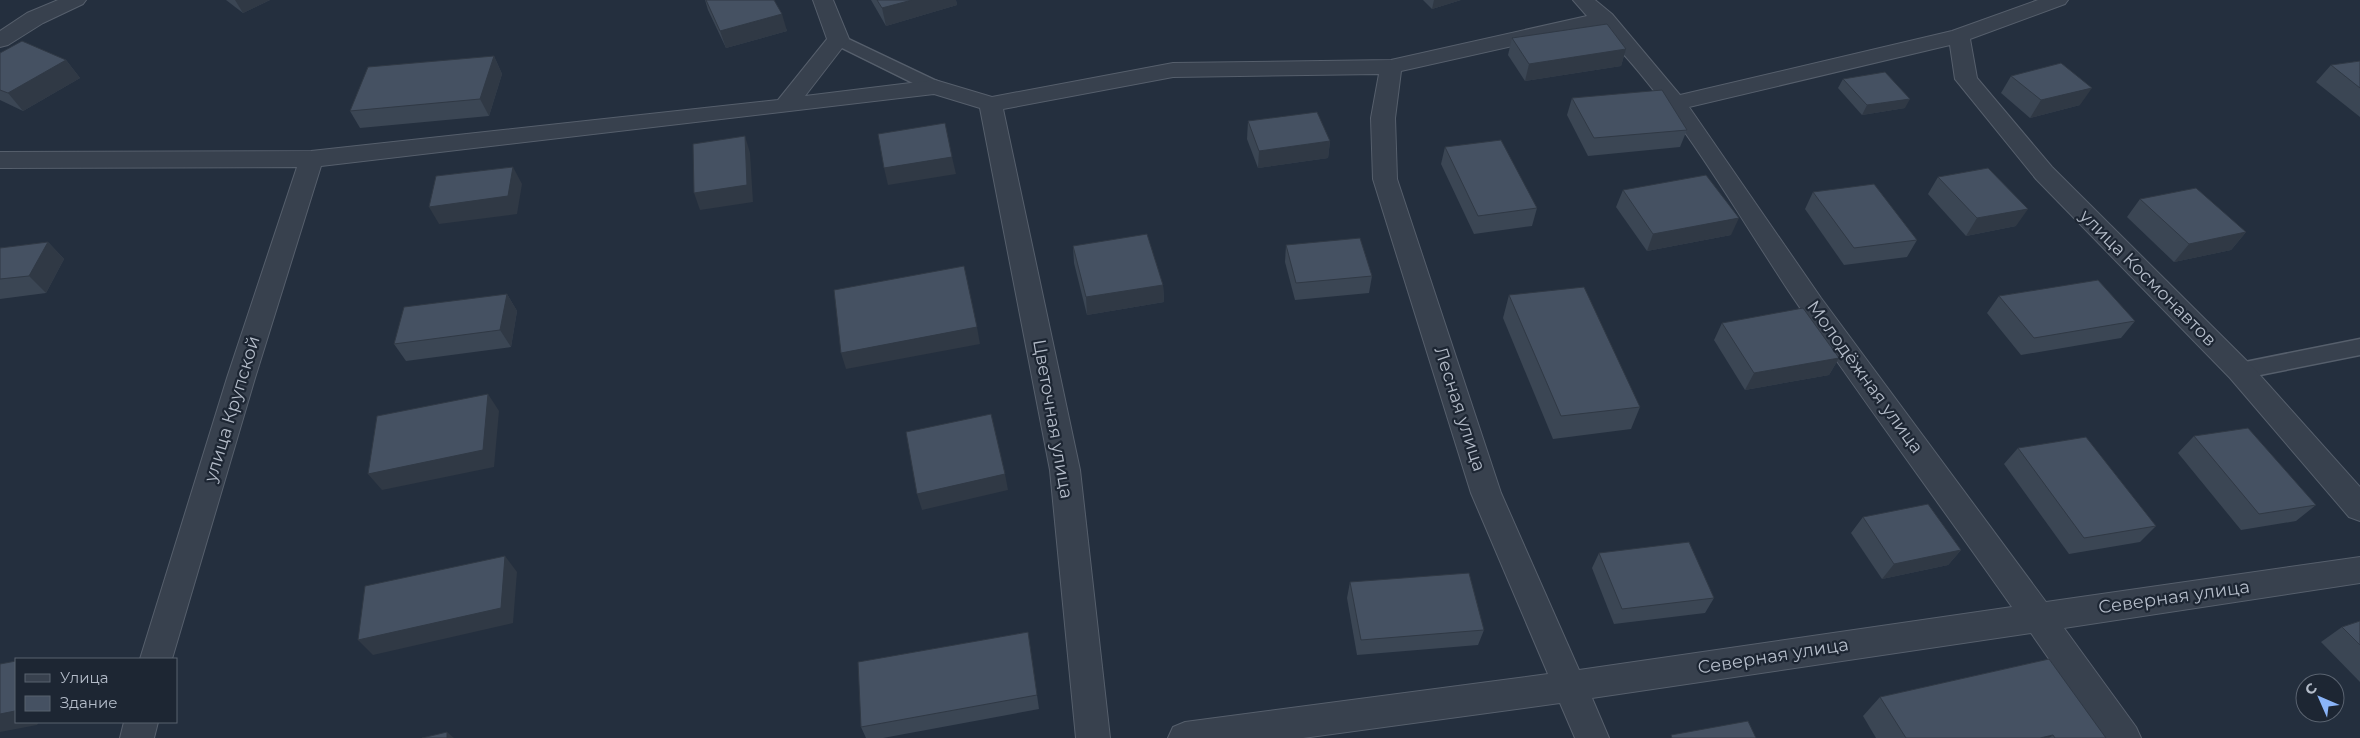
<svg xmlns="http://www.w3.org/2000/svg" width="2360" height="738" font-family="Montserrat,sans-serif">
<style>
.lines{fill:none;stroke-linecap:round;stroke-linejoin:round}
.service-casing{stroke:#565f6c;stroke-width:3}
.minor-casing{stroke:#565f6c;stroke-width:2}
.service{fill:#38414e;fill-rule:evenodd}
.minor{fill:#38414e;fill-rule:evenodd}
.wall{fill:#3b4654}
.shaded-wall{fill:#303945}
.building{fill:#455162;stroke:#303945}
.labels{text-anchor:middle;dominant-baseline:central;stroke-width:4.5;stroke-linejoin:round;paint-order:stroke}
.street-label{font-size:18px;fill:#b4bcc9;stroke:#1d2633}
</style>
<rect width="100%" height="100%" fill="#242f3e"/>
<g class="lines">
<!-- service casing -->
<g class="service-casing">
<g id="service">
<path d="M838,34L941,83L944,87L941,91H929L832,43L830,39L832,35Z"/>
<path d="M2360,339V355L2240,379L2232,377L2229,371L2232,365L2240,363Z"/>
</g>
</g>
<!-- minor casing -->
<g class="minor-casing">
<g id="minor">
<path d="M58,0H86L83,4L43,23L8,45L0,47V31L27,13Z"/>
<path d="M813,0H833L849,39L805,96L935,80L992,97L1173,63L1391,60L1587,16L1573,0H1595L1612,14L1680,95L1952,31L2038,0H2068L2065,4L1970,39L1977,78L2052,167L2250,364L2360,487V521L2349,517L2230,378L2036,179L1955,79L1950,45L1689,107L1821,298L2046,602L2360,557V583L2064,628L2136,727L2141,738H2104L2031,633L1592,698L1609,738H1575L1560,703L1303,738H1168L1173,727L1185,722L1548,674L1471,493L1373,179L1371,118L1379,74L1173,77L1003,109L1080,470L1110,738H1076L1050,470L980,108L934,94L321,166L255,378L172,659H140L227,378L297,167L0,168V152L311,151L778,100L827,39ZM1598,27C1676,105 1731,204 1792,296C1863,401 1939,503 2012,607L1579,670L1501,493L1397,179L1395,118L1401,71Z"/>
<path d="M124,722H158L154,738H120Z"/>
</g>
</g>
<!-- service -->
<use href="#service" class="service"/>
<!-- minor -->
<use href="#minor" class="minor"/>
</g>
<!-- wall -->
<g class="wall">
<path d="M226,0H270L243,13Z"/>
<path d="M705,0H774L787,31L726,48L708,10Z"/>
<path d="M871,0H956L957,5L886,26Z"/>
<path d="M1423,0H1461L1432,9Z"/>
<path d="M1512,38L1626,49L1621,66L1525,81L1508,55Z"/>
<path d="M0,53L66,60L80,78L23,111L0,100Z"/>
<path d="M494,56L502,74L489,116L360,128L350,111Z"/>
<path d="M2360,61V117L2316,82L2331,65Z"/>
<path d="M2011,76L2080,105L2030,118L2001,93Z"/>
<path d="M1843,79L1905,108L1862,115L1838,88Z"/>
<path d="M1572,98L1687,130L1680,147L1588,156L1567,115Z"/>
<path d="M1248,121L1330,141L1328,158L1258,168L1247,139Z"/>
<path d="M1445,147L1537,208L1532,226L1474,234L1441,164Z"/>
<path d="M1938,177L2016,226L1966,236L1928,194Z"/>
<path d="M1623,190L1731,235L1647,251L1616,207Z"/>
<path d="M1813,192L1917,240L1907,257L1844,265L1805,209Z"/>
<path d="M2140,199L2246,232L2231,250L2174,262L2127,217Z"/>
<path d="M48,242L64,259L46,293L0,299V248Z"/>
<path d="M1286,245L1372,276L1369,293L1295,300L1285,262Z"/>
<path d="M1073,246L1163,285L1164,302L1087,315L1074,263Z"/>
<path d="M507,294L517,311L511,347L406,361L394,344Z"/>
<path d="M1509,295L1640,407L1631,429L1553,439L1503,318Z"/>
<path d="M1999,296L2135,321L2121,338L2021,355L1987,313Z"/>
<path d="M1722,323L1839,358L1829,375L1745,390L1714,340Z"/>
<path d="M2194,436L2316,505L2296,521L2241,530L2178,453Z"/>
<path d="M2018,448L2156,526L2140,542L2069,554L2004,464Z"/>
<path d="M1863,517L1961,550L1948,565L1882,579L1851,533Z"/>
<path d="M1599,553L1714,598L1705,613L1614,624L1592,568Z"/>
<path d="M1350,582L1484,630L1478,645L1357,655L1347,598Z"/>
<path d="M2360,621V682L2321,642L2342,627Z"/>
<path d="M1028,632L1039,709L883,738H866L861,727Z"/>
<path d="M1880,697L2106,738H1876L1863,716Z"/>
</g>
<!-- shaded-wall -->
<g class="shaded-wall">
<path d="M235,0H270L243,13Z"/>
<path d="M912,0H956L957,5L886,26L882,8Z"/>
<path d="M1434,0H1461L1432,9Z"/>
<path d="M782,14L787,31L726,48L720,31Z"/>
<path d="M1626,49L1621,66L1525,81L1529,64Z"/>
<path d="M494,56L502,74L489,116L480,99Z"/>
<path d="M66,60L80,78L23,111L8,93Z"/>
<path d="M2092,88L2080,105L2030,118L2041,100Z"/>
<path d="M1910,99L1905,108L1862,115L1867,105Z"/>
<path d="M745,136L750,153L753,202L700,210L694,193Z"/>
<path d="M1330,141L1328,158L1258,168L1259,151Z"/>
<path d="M952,157L956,174L888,185L884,168Z"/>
<path d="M513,167L522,184L517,214L439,224L429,207Z"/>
<path d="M2028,209L2016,226L1966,236L1977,218Z"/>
<path d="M1739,218L1731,235L1647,251L1653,234Z"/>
<path d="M2246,232L2231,250L2174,262L2189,244Z"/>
<path d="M48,242L64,259L46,293L29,276Z"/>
<path d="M1163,285L1164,302L1087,315L1086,297Z"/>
<path d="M507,294L517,311L511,347L500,330Z"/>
<path d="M977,327L980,344L846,369L841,353Z"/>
<path d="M1839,358L1829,375L1745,390L1754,373Z"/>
<path d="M488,394L499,411L494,467L382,490L368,474Z"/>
<path d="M1005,474L1008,490L922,510L917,494Z"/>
<path d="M1961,550L1948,565L1882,579L1894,564Z"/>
<path d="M505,556L517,572L513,623L373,655L358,640Z"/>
<path d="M16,709V722H39L37,725L0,732V714Z"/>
<path d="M447,732L454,738H447Z"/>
<path d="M2053,735L2049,738H2040Z"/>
</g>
<!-- building -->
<g class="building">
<path d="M706,0H774L782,14L720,31Z"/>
<path d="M877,0H912L882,8Z"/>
<path d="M1607,24L1626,49L1529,64L1512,38Z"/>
<path d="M22,41L66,60L8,93L0,90V53Z"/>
<path d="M494,56L480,99L350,111L368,67Z"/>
<path d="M2360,61V88L2331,65Z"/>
<path d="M2061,63L2092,88L2041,100L2011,76Z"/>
<path d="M1885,72L1910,99L1867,105L1843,79Z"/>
<path d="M1662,90L1687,130L1594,138L1572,98Z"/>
<path d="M1317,112L1330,141L1259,151L1248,121Z"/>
<path d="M945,123L952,157L884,168L878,134Z"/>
<path d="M745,136L747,185L694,193L693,144Z"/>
<path d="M1501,140L1537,208L1478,216L1445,147Z"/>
<path d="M513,167L508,196L429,207L436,176Z"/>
<path d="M1988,168L2028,209L1977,218L1938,177Z"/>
<path d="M1706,175L1739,218L1653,234L1623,190Z"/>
<path d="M1874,184L1917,240L1854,248L1813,192Z"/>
<path d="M2196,188L2246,232L2189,244L2140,199Z"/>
<path d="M1147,234L1163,285L1086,297L1073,246Z"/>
<path d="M1360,238L1372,276L1296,283L1286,245Z"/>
<path d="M48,242L29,276L0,279V248Z"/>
<path d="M964,266L977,327L841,353L834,290Z"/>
<path d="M2098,280L2135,321L2034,338L1999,296Z"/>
<path d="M1584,287L1640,407L1561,416L1509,295Z"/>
<path d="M507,294L500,330L394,344L404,307Z"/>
<path d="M1803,308L1839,358L1754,373L1722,323Z"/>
<path d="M488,394L483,450L368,474L377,416Z"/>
<path d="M991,414L1005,474L917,494L906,432Z"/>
<path d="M2248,428L2316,505L2259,514L2194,436Z"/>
<path d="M2086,437L2156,526L2084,538L2018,448Z"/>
<path d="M1928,504L1961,550L1894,564L1863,517Z"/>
<path d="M1689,542L1714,598L1622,609L1599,553Z"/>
<path d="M505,556L501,608L358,640L365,586Z"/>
<path d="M1469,573L1484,630L1361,640L1350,582Z"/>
<path d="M2360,621V645L2342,627Z"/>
<path d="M1028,632L1037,695L861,727L858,662Z"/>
<path d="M2049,659L2106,738H2055L2053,735L2040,738H1906L1880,697Z"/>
<path d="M16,661V709L15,711L0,714V664Z"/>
<path d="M1748,721L1756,738H1672L1671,735Z"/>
<path d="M447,732V738H422Z"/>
</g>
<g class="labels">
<!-- street labels -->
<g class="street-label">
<text transform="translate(2148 278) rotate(45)">улица Космонавтов</text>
<text transform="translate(1865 377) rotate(54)">Молодёжная улица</text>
<text transform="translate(232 409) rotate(-73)">улица Крупской</text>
<text transform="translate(1460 409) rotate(72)">Лесная улица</text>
<text transform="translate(1053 419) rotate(80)">Цветочная улица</text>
<text transform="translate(2174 597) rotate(-8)">Северная улица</text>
<text transform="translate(1773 656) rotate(-9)">Северная улица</text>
</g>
</g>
<!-- legend -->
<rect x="15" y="658" width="162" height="65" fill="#1d2633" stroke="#59626f"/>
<rect x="25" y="674" width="25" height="8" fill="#38414e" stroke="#59626f"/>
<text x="60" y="683" font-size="15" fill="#b4bcc9">Улица</text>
<rect x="25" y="696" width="25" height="15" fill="#455162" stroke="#59626f"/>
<text x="60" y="708" font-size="15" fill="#b4bcc9">Здание</text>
<!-- north arrow -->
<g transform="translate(2320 698) rotate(315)"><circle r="24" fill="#1d2633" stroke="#59626f"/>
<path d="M0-4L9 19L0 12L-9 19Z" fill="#8ab4f8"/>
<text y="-8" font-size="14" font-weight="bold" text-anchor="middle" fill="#b4bcc9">С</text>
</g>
</svg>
